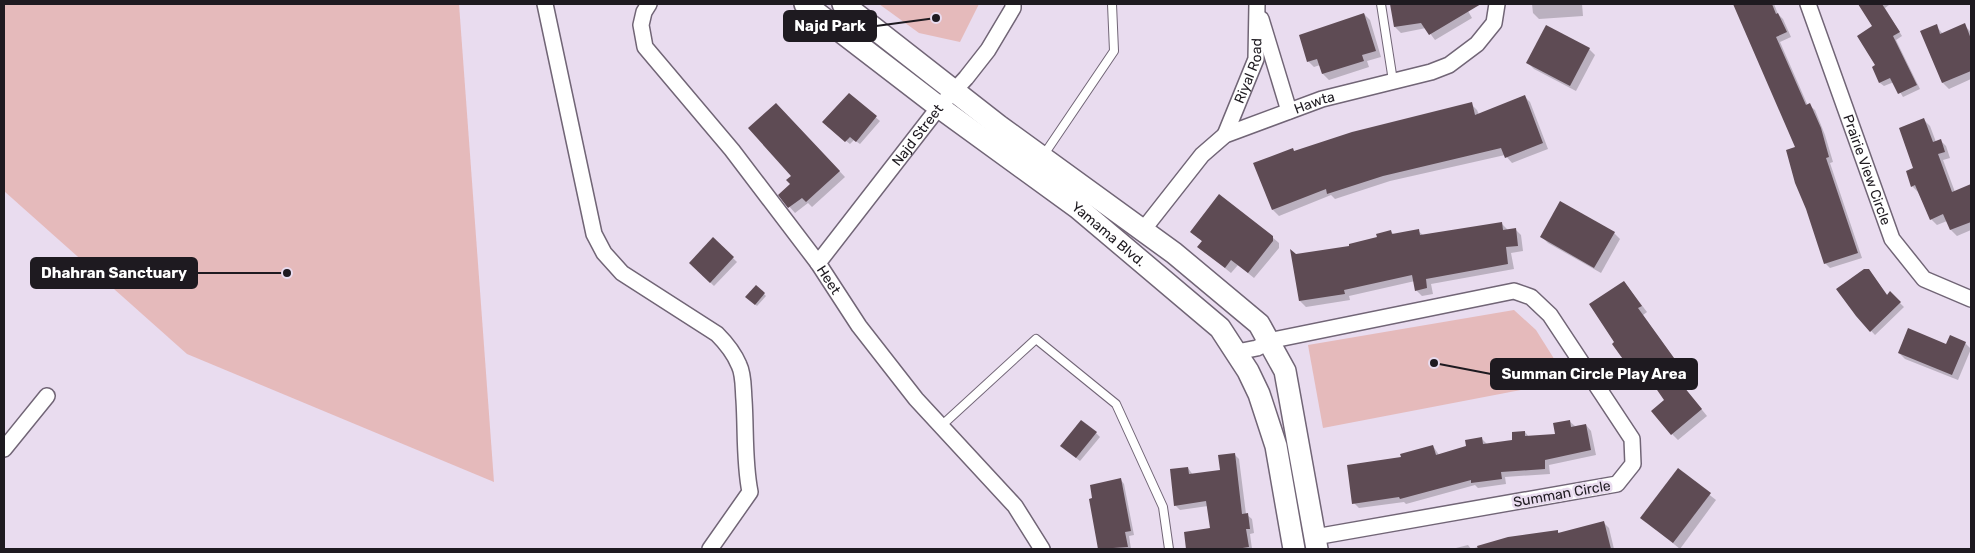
<svg xmlns="http://www.w3.org/2000/svg" width="1975" height="553" font-family="Rubik,sans-serif">
<style>
.green{fill:#e5babb}
.shadow{fill:#0003}
.building{fill:#5e4b54}
.lines{fill:none;stroke-linecap:round;stroke-linejoin:round}
.service-casing{stroke:#716576;stroke-width:10}
.minor-casing{stroke:#716576;stroke-width:18}
.secondary-casing{stroke:#716576;stroke-width:24}
.service{stroke:#fff;stroke-width:8}
.minor{stroke:#fff;stroke-width:15}
.secondary{stroke:#fff;stroke-width:21}
.labels{text-anchor:middle;dominant-baseline:central;stroke-width:5;stroke-linejoin:round;paint-order:stroke}
.street-label{font-size:14px;fill:#1e1a20;stroke:#e9dcef}
.leader{fill:none;stroke:#1e1a20;stroke-width:2}
.callout-dot{fill:#1e1a20;stroke:#e9dcef;stroke-width:2}
.callout{fill:#1e1a20;stroke:#1e1a20;stroke-width:2}
.callout-label{font-size:15px;text-anchor:middle;font-weight:bold;fill:#fff}
</style>
<rect width="100%" height="100%" fill="#e9dcef"/>
<!-- green -->
<g class="green">
<path d="M4,4H459L494,482L187,354L4,191Z"/>
<path d="M879,4H979L960,42L919,33Z"/>
<path d="M1514,310L1536,330L1568,381L1323,428L1308,345Z"/>
</g>
<!-- shadow -->
<g class="shadow">
<path d="M1391,4H1464L1472,18L1435,40L1426,28L1401,33L1395,27Z"/>
<path d="M1532,4H1582L1583,16L1539,19L1533,13Z"/>
<path d="M1734,4H1774L1778,14L1783,19L1791,37L1780,42L1808,106L1809,105L1815,110L1825,135L1833,162L1830,163L1862,258L1830,268L1825,263L1797,148Z"/>
<path d="M1859,4H1888L1889,5L1885,8L1902,36L1896,40L1920,89L1903,97L1894,82L1884,86L1880,83L1873,68L1877,66L1873,26Z"/>
<path d="M1364,14L1370,20L1381,57L1367,61L1369,67L1329,80L1323,74L1320,65L1314,67L1308,61Z"/>
<path d="M1964,25L1971,32V79L1949,89L1943,83L1936,26L1943,34Z"/>
<path d="M1589,49L1595,55L1576,91L1534,69L1528,63Z"/>
<path d="M849,95L880,121L860,144L854,140L850,144L827,126Z"/>
<path d="M1524,96L1530,102L1548,149L1512,163L1505,155L1390,181L1335,199L1331,195L1279,216L1273,210L1295,152L1471,104L1477,110L1479,115Z"/>
<path d="M776,104L845,177L812,207L808,203L795,213L779,195L791,185L792,176Z"/>
<path d="M1924,120L1930,126L1936,142L1940,140L1946,146L1950,158L1943,160L1955,192L1971,185V230L1957,236L1951,230L1947,221L1937,225L1931,219L1918,192L1912,186Z"/>
<path d="M1502,224L1508,230L1515,229L1521,235L1523,251L1511,253L1514,269L1431,284L1433,294L1422,296L1416,290L1415,281L1349,296L1350,300L1306,307L1300,301L1296,256L1351,247L1379,238L1391,232L1395,235L1418,231L1423,235Z"/>
<path d="M1191,232L1272,237L1279,243V248L1254,278L1238,265L1231,273L1205,252L1203,242Z"/>
<path d="M1614,233L1620,239L1601,273L1548,243L1542,237Z"/>
<path d="M713,239L737,262L714,286L690,263Z"/>
<path d="M1869,270L1888,296L1890,293L1904,307L1875,335L1857,316Z"/>
<path d="M1624,282L1647,312L1643,315L1679,365L1673,369L1681,384L1707,416L1678,440L1672,434L1666,400L1652,380L1645,385L1639,379L1616,342Z"/>
<path d="M756,286L766,296L757,306L747,297Z"/>
<path d="M1965,343L1971,349L1958,380L1905,359L1899,353Z"/>
<path d="M1569,421L1575,426L1586,425L1591,431L1596,455L1549,465L1550,474L1505,477L1506,484L1478,488L1475,485L1406,504L1404,502L1359,508L1354,503L1403,458L1433,446L1439,455L1468,447L1481,438L1487,444L1513,441L1525,432L1529,437L1557,435Z"/>
<path d="M1096,433L1100,437L1080,461L1066,450Z"/>
<path d="M1234,454L1239,459L1246,514L1252,519L1254,533L1250,534L1252,549H1187L1185,533L1211,529L1208,506L1180,510L1175,505L1188,468L1193,475L1221,471Z"/>
<path d="M1678,470L1716,500L1680,549L1642,518Z"/>
<path d="M1121,480L1124,484L1134,535L1129,536L1131,549H1099L1091,500Z"/>
<path d="M1603,522L1609,528L1614,549H1452L1468,545L1471,549L1508,538L1557,531L1560,534Z"/>
</g>
<!-- building -->
<g class="building">
<path d="M1390,4H1481L1429,35L1421,23L1394,27Z"/>
<path d="M1733,4H1772L1776,14L1778,13L1787,32L1776,37L1806,105L1810,103L1821,128L1829,157L1826,158L1858,253L1824,264L1806,209L1795,183L1786,150L1795,147Z"/>
<path d="M1858,4H1882L1900,32L1893,36L1917,85L1898,94L1890,78L1879,83L1872,67L1875,65L1857,36L1872,26Z"/>
<path d="M1364,13L1376,51L1362,55L1364,61L1322,74L1317,59L1307,62L1299,35Z"/>
<path d="M1965,23L1971,39V71L1942,83L1920,31L1937,24L1940,34Z"/>
<path d="M1546,25L1590,48L1570,86L1526,63Z"/>
<path d="M849,93L877,116L856,142L850,137L845,142L822,122Z"/>
<path d="M1525,95L1543,143L1505,158L1501,148L1383,176L1327,194L1326,189L1272,210L1253,163L1293,148L1294,151L1352,132L1472,102L1475,115Z"/>
<path d="M776,103L840,171L806,202L802,198L788,208L778,195L790,184L786,180L791,176L748,128Z"/>
<path d="M1924,118L1933,142L1941,139L1945,152L1938,154L1952,192L1971,184V222L1950,230L1943,214L1930,220L1915,185L1911,187L1906,171L1913,168L1899,128Z"/>
<path d="M1219,194L1273,236V241L1248,273L1231,260L1225,268L1197,247L1202,241L1190,232Z"/>
<path d="M1560,201L1615,232L1594,268L1540,237Z"/>
<path d="M1502,222L1503,230L1516,228L1518,246L1506,247L1508,264L1426,279L1427,288L1415,291L1412,275L1344,290L1345,294L1299,301L1290,249L1296,254L1349,246V244L1377,237L1376,234L1391,230L1392,234L1419,229L1420,235Z"/>
<path d="M713,237L734,257L710,283L689,263Z"/>
<path d="M1864,269H1869L1887,295L1890,291L1901,302L1870,332L1856,316L1836,289Z"/>
<path d="M1624,281L1642,306L1638,308L1674,358L1668,363L1675,376L1702,409L1671,435L1651,411L1664,400L1646,374L1638,380L1612,344L1614,342L1589,304Z"/>
<path d="M756,285L765,293L755,305L745,297Z"/>
<path d="M1908,328L1946,344L1950,335L1966,342L1952,375L1898,353Z"/>
<path d="M1081,420L1097,432L1076,458L1060,446Z"/>
<path d="M1570,420L1571,427L1586,424L1591,450L1545,460V469L1501,472L1502,479L1471,483V480L1400,499L1399,497L1352,504L1347,465L1401,457L1400,454L1433,445L1436,455L1466,446L1465,440L1482,437L1483,444L1512,440V432L1525,431V436L1555,434L1553,423Z"/>
<path d="M1235,453L1242,514L1248,513L1250,529H1246L1249,547L1236,549H1186L1184,532L1210,528L1206,501L1174,506L1170,469L1188,467L1189,474L1220,470L1218,455Z"/>
<path d="M1678,468L1711,493L1673,543L1640,518Z"/>
<path d="M1121,478L1131,531L1125,532L1128,547L1098,549L1089,499L1092,498L1090,485Z"/>
<path d="M1604,521L1611,549H1478L1477,546L1508,537L1558,530V533Z"/>
</g>
<g class="lines">
<!-- service casing -->
<g class="service-casing">
<g id="service">
<path d="M1381,4L1393,81"/>
<path d="M1043,156L1114,51L1112,4"/>
<path d="M940,427L1036,339L1116,404L1163,507L1169,549"/>
</g>
</g>
<!-- minor casing -->
<g class="minor-casing">
<g id="minor">
<path d="M545,4L594,234L604,253L622,273L717,334C726,343 734,353 739,365C744,375 743,389 744,400C746,430 744,462 750,492L710,549"/>
<path id="s1" d="M649,4L644,12L641,25L645,47L732,150L818,263L859,326L916,399L1015,506L1042,549"/>
<path id="s2" d="M1808,4L1892,239L1924,279L1971,299"/>
<path d="M1261,19L1289,111"/>
<path id="s3" d="M1225,135L1256,59L1257,4"/>
<path id="s4" d="M1143,230L1202,155L1225,135L1322,99L1431,72L1449,65L1477,44L1494,23L1497,4"/>
<path id="s5" d="M818,263L939,107L966,78L988,50L1013,8V4"/>
<path d="M1268,341L1514,291L1531,297L1550,315L1632,439L1633,464L1617,484L1315,537"/>
<path d="M1237,352L1257,348L1269,342"/>
<path d="M4,449L47,396"/>
</g>
</g>
<!-- secondary casing -->
<g class="secondary-casing">
<g id="secondary">
<path id="s6" d="M805,4L939,107L1078,208L1220,328L1248,371L1259,394L1276,446L1294,549"/>
<path d="M843,4L999,126L1174,253L1259,324L1285,371L1317,549"/>
</g>
</g>
<!-- service -->
<use href="#service" class="service"/>
<!-- minor -->
<use href="#minor" class="minor"/>
<!-- secondary -->
<use href="#secondary" class="secondary"/>
</g>
<g class="labels">
<!-- street labels -->
<g class="street-label">
<text stroke="none"><textPath href="#s3" startOffset="69">Riyal Road</textPath></text>
<text stroke="none"><textPath href="#s4" startOffset="221">Hawta</textPath></text>
<text stroke="none"><textPath href="#s5" startOffset="162">Najd Street</textPath></text>
<text stroke="none"><textPath href="#s2" startOffset="176">Prairie View Circle</textPath></text>
<text stroke="none"><textPath href="#s6" startOffset="381">Yamama Blvd.</textPath></text>
<text stroke="none"><textPath href="#s1" startOffset="342">Heet</textPath></text>
<text transform="translate(1562 494) rotate(-10)">Summan Circle</text>
</g>
</g>
<!-- callouts -->
<path class="leader" d="M936 18L876 26M287 273L197 273M1434 363L1491 374"/>
<g class="callout-dot">
<circle cx="936" cy="18" r="5"/>
<circle cx="287" cy="273" r="5"/>
<circle cx="1434" cy="363" r="5"/>
</g>
<g class="callout">
<rect x="784" y="11" width="92" height="30" rx="5"/>
<rect x="31" y="258" width="166" height="30" rx="5"/>
<rect x="1491" y="359" width="206" height="30" rx="5"/>
</g>
<g class="callout-label">
<text x="830" y="31">Najd Park</text>
<text x="114" y="278">Dhahran Sanctuary</text>
<text x="1594" y="379">Summan Circle Play Area</text>
</g>
<!-- border -->
<rect width="1975" height="553" fill="none" stroke="#1e1a20" stroke-width="10"/>
</svg>
